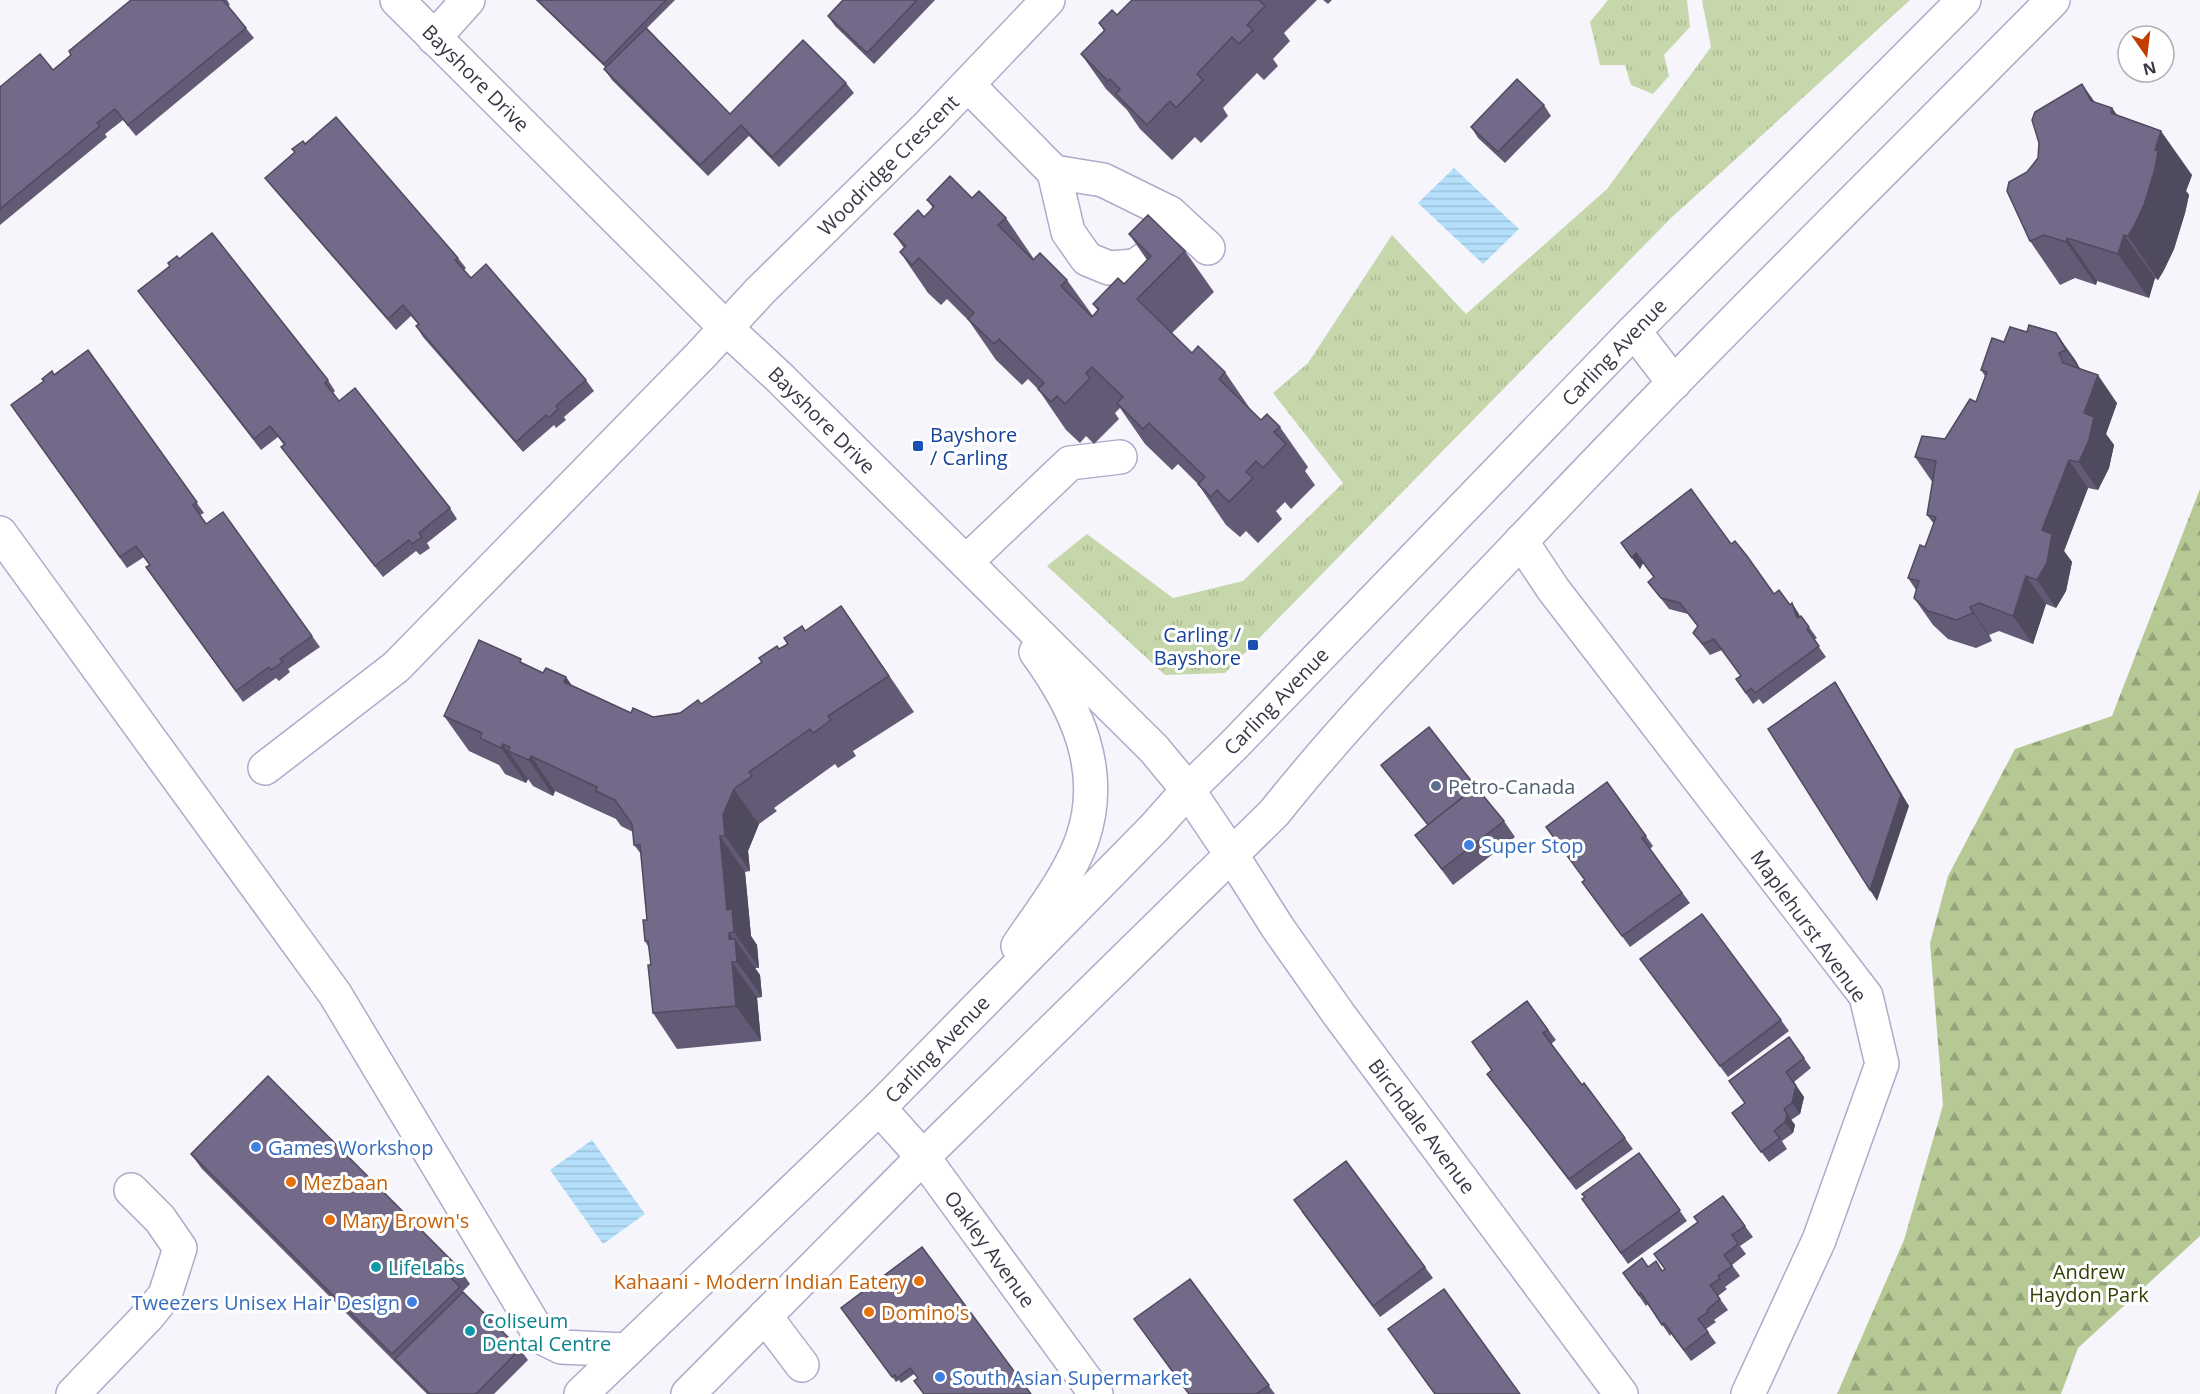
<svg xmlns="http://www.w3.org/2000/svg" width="2200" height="1394" font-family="'Open Sans',sans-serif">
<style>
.grass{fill:url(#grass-tufts)}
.forest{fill:url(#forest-firs)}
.water{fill:url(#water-rules)}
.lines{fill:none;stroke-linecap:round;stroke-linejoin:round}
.minor-casing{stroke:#b2a8ca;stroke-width:36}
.major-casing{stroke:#b2a8ca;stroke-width:36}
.minor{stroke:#fff;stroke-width:33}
.major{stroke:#fff;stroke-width:33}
.wall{fill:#635a75}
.shaded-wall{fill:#504a5f}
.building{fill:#736988;stroke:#504a5f;stroke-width:1.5}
.transit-dot{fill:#1a4fb4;stroke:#fff;stroke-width:2}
.service-dot{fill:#5c6f8a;stroke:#fff;stroke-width:2}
.shop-dot{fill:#3f7fe0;stroke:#fff;stroke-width:2}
.food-dot{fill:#e8710a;stroke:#fff;stroke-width:2}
.culture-dot{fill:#0f9aa8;stroke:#fff;stroke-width:2}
.labels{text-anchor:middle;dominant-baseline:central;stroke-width:6;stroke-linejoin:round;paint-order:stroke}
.street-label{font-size:20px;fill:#3b3745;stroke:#fff}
.transit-label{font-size:20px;fill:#164399;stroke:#fff;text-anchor:start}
.service-label{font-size:20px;fill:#4e5e75;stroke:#fff;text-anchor:start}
.shop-label{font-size:20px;fill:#366cbe;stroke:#fff;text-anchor:start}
.food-label{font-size:20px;fill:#c56008;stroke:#fff;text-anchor:start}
.culture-label{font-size:20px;fill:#0d838f;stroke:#fff;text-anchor:start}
.park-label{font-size:20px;fill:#324103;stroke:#fff}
</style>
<defs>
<pattern id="grass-tufts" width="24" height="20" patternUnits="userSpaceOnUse" patternTransform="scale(1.5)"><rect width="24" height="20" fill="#c7d7ac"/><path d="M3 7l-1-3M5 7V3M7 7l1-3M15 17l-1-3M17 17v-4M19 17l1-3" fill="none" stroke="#acb995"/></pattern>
<pattern id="forest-firs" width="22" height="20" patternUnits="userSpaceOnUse" patternTransform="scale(1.5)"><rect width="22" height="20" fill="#b6c994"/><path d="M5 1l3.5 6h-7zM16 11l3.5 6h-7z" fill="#95a47b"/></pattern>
<pattern id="water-rules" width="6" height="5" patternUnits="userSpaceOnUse" patternTransform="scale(1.5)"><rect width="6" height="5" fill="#b4dffb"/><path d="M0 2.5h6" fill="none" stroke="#9cc0d8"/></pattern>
</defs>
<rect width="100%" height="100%" fill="#f7f5fc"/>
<!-- grass -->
<g class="grass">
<path d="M1608,0H1687L1690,27L1664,55L1669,76L1653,94L1631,85L1625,65H1600L1590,22Z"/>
<path d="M1702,0H1910L1670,219L1225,673L1165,675L1047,566L1087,534L1173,598L1243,581L1343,483L1273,393L1308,363L1392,235L1466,314L1607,189L1711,47Z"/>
</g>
<!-- forest -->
<path class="forest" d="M2200,489V1236L2078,1348L2061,1394H1837L1904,1240L1943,1105L1930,943L1948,876L2015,749L2112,716Z"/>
<!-- water -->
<g class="water">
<path d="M1454,168L1519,229L1483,264L1418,203Z"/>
<path d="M592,1140L645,1214L603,1244L550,1170Z"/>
</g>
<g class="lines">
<!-- minor casing -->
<g class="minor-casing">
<g id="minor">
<path d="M434,38L468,0"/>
<path d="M968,85L1054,172L1068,232L1087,259L1109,268L1135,266L1158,250L1170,213"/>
<path d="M1054,172L1103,180L1170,213L1208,248"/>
<path d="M0,533L335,994L541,1337L561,1347L626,1350"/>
<path d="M1521,541L1553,589L1866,996L1882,1064L1819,1240L1748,1394"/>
<path d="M966,562L1070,463L1120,457"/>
<path d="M265,768L396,667L701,355L760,291L929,125L1048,0"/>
<path d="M1231,854L1278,928L1340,1016L1621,1394"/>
<path d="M879,1108L923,1157L1096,1394"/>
<path d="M765,1316L802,1365"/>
<path d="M73,1394L148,1316L165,1295L180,1248L160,1219L131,1190"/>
</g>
</g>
<!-- major casing -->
<g class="major-casing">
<g id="major">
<path d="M397,0L726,328L780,378L1154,749L1188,790L1231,854"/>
<path d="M1634,331L1674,383"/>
<path d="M1018,946C1040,913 1068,878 1082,840C1106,771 1077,708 1036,652"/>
<path d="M581,1394L879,1108L1155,827L1188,790L1233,746L1634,331L1964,0"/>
<path d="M688,1394L923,1157L1274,813C1348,720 1432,635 1514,549C1690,362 1873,182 2053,0"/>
</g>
</g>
<!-- minor -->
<use href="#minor" class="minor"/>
<!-- major -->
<use href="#major" class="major"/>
</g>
<!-- wall -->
<g class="wall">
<path d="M131,0H227L230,5L228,6L254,38L136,136L123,120L105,134L107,137L0,225V87L53,70L71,55Z"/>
<path d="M536,0H675L647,28L730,114L846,83L854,93L779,167L749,136L708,176L612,80L604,69L606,68Z"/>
<path d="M843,0H935L874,64L835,26L828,16Z"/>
<path d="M1144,0H1317L1284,33L1290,41L1273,59L1278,66L1264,80L1257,73L1223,108L1228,116L1201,143L1195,137L1172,160L1140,129L1127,110L1106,89L1081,54L1104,31L1099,23L1117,15Z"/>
<path d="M1323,0H1332L1328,4Z"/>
<path d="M2082,84L2095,103L2112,108L2117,115L2192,175L2186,191L2189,195L2185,213L2174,249L2164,270L2158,280L2155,278L2149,298L2097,281L2096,285L2075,278L2060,285L2030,241L2027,172L2038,158Z"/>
<path d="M1544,105L1551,116L1505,163L1478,138L1471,127Z"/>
<path d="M305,144L458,258L466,268L464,270L471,278L586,380L594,391L564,417L566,420L556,428L554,425L523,452L423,337L416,326L418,324L411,316L396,330L273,188L265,178L295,152L292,149Z"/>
<path d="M972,198L1006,218L1034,259L1033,260L1067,280L1093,316L1098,311L1093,304L1124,284L1147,260L1129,234L1185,251L1214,292L1172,333L1192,353L1225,372L1253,413L1261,420L1280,427L1308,467L1305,471L1315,485L1291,509L1285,502L1276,511L1282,519L1258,543L1246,531L1240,537L1226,525L1198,484L1178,464L1172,470L1145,444L1120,408L1115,413L1119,419L1094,444L1086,436L1080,443L1066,430L1038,389L1028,379L1022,385L996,360L969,321L947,299L941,305L928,293L900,252L904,248L894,234L924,217L933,208L927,200Z"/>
<path d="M179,259L328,380L335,391L333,393L339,401L450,508L457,519L427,543L430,548L420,555L416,551L383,577L289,458L281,447L284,445L278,437L261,450L138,291Z"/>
<path d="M2056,333L2080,369L2117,403L2106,434L2114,445L2109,468L2098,490L2088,488L2064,551L2072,562L2066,591L2056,608L2046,604L2033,644L1999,631L1989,635L1992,641L1976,648L1948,639L1933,625L1914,598L1916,590L1908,578L1925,547L1934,524L1927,515L1933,483L1915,457L1945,439L1976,402L1985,376L1981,370L2004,342Z"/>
<path d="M88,350L204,513L200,515L207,524L223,512L320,647L288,669L290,672L279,681L276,678L243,702L146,567L150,565L144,557L127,568L11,405Z"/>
<path d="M1621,543L1731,544L1774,594L1790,605L1792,603L1800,617L1801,616L1817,638L1814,640L1826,657L1763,704L1759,699L1753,704L1736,679L1741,676L1722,650L1710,655L1693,633L1698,627L1688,614L1669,609L1648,582L1654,577L1643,563L1640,569Z"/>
<path d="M805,631L866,642L914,712L853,751L856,756L838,768L835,764L774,808L777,811L759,824L748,851L750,871L745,872L751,936L757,945L759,968H755L760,975L762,997L757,998L761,1041L677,1049L653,1013L651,965L649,948L645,941L647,920L641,854L634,845L633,832L621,826L616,819L555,791L553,796L533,786L528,779L526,783L505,774L499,765L469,751L444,716L525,664L543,673L566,677L571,685L631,713L653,717L680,713L701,704Z"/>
<path d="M1607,782L1653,846L1650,849L1690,903L1630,947L1590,893L1585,880Z"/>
<path d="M1476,787L1504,821L1515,837L1453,885L1415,835Z"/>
<path d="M1648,970L1781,1020L1789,1031L1728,1077Z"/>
<path d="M1527,1001L1556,1040L1551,1044L1582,1085L1584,1083L1633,1149L1576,1190L1487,1074L1492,1070Z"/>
<path d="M1789,1037L1811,1068L1794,1082L1804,1097L1800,1114L1791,1120L1795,1125L1793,1133L1782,1141L1787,1149L1769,1162L1740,1124L1745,1103Z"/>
<path d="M1639,1153L1687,1221L1628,1264L1582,1199Z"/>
<path d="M191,1154L459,1268L470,1284L463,1291V1292L520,1349L528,1360L494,1394H427L202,1169Z"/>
<path d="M1723,1196L1753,1237L1740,1246L1746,1254L1732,1265L1740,1276L1725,1287L1727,1289L1718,1296L1728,1310L1714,1320L1716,1322L1706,1329L1716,1343L1691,1361L1671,1334L1670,1336L1648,1304L1646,1306L1623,1273L1648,1267L1662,1271L1665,1269L1698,1222Z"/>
<path d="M1301,1211L1425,1267L1433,1278L1380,1317Z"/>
<path d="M922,1247L914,1374L901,1383L899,1380L896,1382L841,1308Z"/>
<path d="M1190,1279L1275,1394H1189Z"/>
</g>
<!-- shaded-wall -->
<g class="shaded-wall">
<path d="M2082,84L2113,128L2091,101Z"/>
<path d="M2112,108L2143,152L2111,113Z"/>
<path d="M2161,131L2192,175L2186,191L2189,195L2185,213L2174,249L2164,270L2158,280L2128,236Z"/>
<path d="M2124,235L2155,278L2149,298L2118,254Z"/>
<path d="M2067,238L2097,281L2096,285L2066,242Z"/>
<path d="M2056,333L2076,361L2085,378L2066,350Z"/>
<path d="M2098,375L2117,403L2106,434L2114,445L2109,468L2098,490L2079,462L2084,413Z"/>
<path d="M2069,460L2088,488L2064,551L2072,562L2066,591L2056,608L2037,580L2042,530Z"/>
<path d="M1636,553L1643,563L1640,569L1632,558Z"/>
<path d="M2026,576L2046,604L2033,644L2013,616Z"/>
<path d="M1792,603L1799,614L1803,626L1796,615Z"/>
<path d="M841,606L866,642L914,712L889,676Z"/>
<path d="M1970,607L1989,635L1992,641L1973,613Z"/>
<path d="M566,677L591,713L564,682Z"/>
<path d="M1835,682L1842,693L1909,806L1877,901L1870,890Z"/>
<path d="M503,744L528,779L526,783L501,748Z"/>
<path d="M531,756L555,791L553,796L529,760Z"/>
<path d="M734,789L759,824L748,851L750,871L725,836L723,815Z"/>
<path d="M720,836L745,872L751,936L757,945L759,968L734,932L727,910Z"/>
<path d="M729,933L735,942V939L760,975L762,997L737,962L729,939Z"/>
<path d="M732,962L757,998L761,1041L736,1006Z"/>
<path d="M1796,1086L1804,1097L1800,1114L1792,1103Z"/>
<path d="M1784,1109L1795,1125L1793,1133L1785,1122Z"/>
</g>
<!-- building -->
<g class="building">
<path d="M131,0H223L246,28L128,125L115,109L97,123L100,126L0,209V87L40,54L53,70L71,55L69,51Z"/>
<path d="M537,0H666L604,64Z"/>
<path d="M843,0H917L867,53L828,16Z"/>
<path d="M1132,0H1259L1265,6L1247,25L1253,30L1239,44L1232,37L1197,74L1203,80L1176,108L1170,101L1147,125L1116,94L1120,89L1110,79L1108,81L1081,54L1105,30L1099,23L1112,10L1117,15Z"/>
<path d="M646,28L730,114L803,40L846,83L772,157L741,125L700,165L604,69Z"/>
<path d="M1517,79L1544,105L1498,152L1471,127Z"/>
<path d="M2082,84L2091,101L2112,108L2111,113L2161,131L2155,150L2158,151L2155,169L2144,205L2134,226L2128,236L2124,235L2118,254L2067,238L2066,242L2044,235L2030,241L2007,191L2009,182L2027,172L2038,158L2039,143L2032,120L2035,112Z"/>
<path d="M336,117L458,258L455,260L471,278L486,264L586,380L556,406L558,409L549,418L546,415L516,442L416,326L419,324L403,305L388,319L265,178L295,152L292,149L303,141L305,144Z"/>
<path d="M950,176L972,198L979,191L1006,218L998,225L1033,260L1040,253L1067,280L1061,286L1092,317L1099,309L1093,304L1118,278L1124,284L1151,256L1129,234L1148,215L1185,251L1137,299L1192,353L1198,346L1225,372L1219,379L1261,420L1267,414L1280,427L1274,432L1286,444L1263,468L1256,461L1246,472L1253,478L1229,502L1217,490L1211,497L1198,484L1205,477L1149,423L1143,429L1117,403L1123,397L1092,367L1086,373L1090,378L1065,404L1057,396L1051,402L1038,389L1044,383L999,339L994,344L968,319L974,313L919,258L912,265L900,252L906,246L894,234L918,210L924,217L930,211L934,206L927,200Z"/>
<path d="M212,233L328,380L325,383L339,401L355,388L450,508L419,533L422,537L412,544L409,540L375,566L281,447L285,444L270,426L254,439L138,291L170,266L168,263L177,256L179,259Z"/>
<path d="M2029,325L2056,333L2066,350L2059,353L2063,363L2098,375L2084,413L2094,417L2089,440L2079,462L2069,460L2042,530L2052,534L2047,563L2037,580L2026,576L2013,616L1979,603L1970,607L1973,613L1957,620L1928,611L1914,598L1919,581L1908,578L1920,545L1925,547L1936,517L1927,515L1936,461L1915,457L1922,436L1945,439L1970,399L1976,402L1987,372L1981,370L1992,338L2004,342L2010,327L2027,332Z"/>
<path d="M88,350L197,502L193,505L206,524L223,512L312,636L280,659L283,662L271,670L269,667L236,691L146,567L150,565L136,546L120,557L11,405L44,381L42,379L52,371L54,375Z"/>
<path d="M1691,489L1731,544L1735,541L1747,556L1774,594L1779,590L1790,605L1792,603L1796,615L1798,618L1801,616L1809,627L1807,629L1819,646L1755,693L1751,688L1746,693L1736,679L1741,676L1714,639L1703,644L1693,633L1698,626L1680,603L1661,598L1648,582L1654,577L1636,553L1632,558L1621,543Z"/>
<path d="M841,606L889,676L828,716L831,720L813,733L810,729L749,772L752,776L734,789L723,815L725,836H720L727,910L732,909L734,932L729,933V939H735L737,962H732L736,1006L653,1013L648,965H651L648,941H645L643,920H647L640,845H634L632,824L615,800L596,791L597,787L531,756L529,760L508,751L510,747L503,744L501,748L480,738L482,733L444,716L479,640L521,659L520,662L543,673L546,668L566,677L564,682L631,713L633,708L653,717L680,713L698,700L701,704L762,662L759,658L777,646L779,649L788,644L784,638L802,626L805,631Z"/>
<path d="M1835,682L1901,795L1870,890L1768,729Z"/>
<path d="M1429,727L1476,787L1428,825L1381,765Z"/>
<path d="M1607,782L1646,836L1642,838L1682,893L1622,936L1582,882L1585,880L1546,827Z"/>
<path d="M1476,787L1504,821L1442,869L1415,835Z"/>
<path d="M1702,914L1781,1020L1720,1066L1640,959Z"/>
<path d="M1527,1001L1548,1030L1543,1033L1582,1085L1584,1083L1625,1138L1569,1179L1487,1074L1492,1070L1472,1042Z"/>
<path d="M1789,1037L1804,1058L1786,1072L1796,1086L1792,1103L1784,1109L1787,1114L1785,1122L1774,1131L1780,1138L1761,1152L1732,1113L1745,1103L1729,1081Z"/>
<path d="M268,1076L459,1268L450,1277L460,1287L392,1354L191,1154Z"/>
<path d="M1639,1153L1680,1210L1621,1253L1582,1199L1585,1197L1582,1194Z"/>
<path d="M1346,1161L1425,1267L1373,1306L1294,1200Z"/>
<path d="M1723,1196L1745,1226L1732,1235L1738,1244L1724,1255L1732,1266L1718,1276L1720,1279L1710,1285L1720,1299L1707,1310L1708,1312L1698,1319L1708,1332L1684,1350L1664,1323L1662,1325L1641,1293L1639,1295L1623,1273L1642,1258L1648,1267L1656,1261L1662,1271L1665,1269L1654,1254L1698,1222L1694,1217Z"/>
<path d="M922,1247L1031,1394H924L914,1381L918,1378L910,1368L897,1378L895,1375L892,1377L841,1308Z"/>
<path d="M1190,1279L1269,1385L1256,1394H1189L1134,1319Z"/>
<path d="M1444,1289L1520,1394H1435L1388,1329Z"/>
<path d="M463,1292L520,1349L476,1394H430L395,1359Z"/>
</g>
<!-- markers -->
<g class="transit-dot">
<rect x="912" y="440" width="12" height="12" rx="3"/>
<rect x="1247" y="639" width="12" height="12" rx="3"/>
</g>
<circle class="service-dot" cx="1436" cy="786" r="6"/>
<g class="shop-dot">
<circle cx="1469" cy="845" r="6"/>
<circle cx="256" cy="1147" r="6"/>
<circle cx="412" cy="1302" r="6"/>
<circle cx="940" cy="1377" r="6"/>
</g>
<g class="food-dot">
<circle cx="291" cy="1182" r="6"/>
<circle cx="330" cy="1220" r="6"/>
<circle cx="919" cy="1281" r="6"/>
<circle cx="869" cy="1312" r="6"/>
</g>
<g class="culture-dot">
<circle cx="376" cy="1267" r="6"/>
<circle cx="470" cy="1331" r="6"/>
</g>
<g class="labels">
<!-- street labels -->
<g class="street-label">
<text transform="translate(476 78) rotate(45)">Bayshore Drive</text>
<text transform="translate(888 165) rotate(-45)">Woodridge Crescent</text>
<text transform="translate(1614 352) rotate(-46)">Carling Avenue</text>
<text transform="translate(822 420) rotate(45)">Bayshore Drive</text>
<text transform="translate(1276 701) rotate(-46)">Carling Avenue</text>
<text transform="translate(1809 926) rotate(54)">Maplehurst Avenue</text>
<text transform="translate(937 1049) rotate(-46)">Carling Avenue</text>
<text transform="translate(1422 1126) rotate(53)">Birchdale Avenue</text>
<text transform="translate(990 1249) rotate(54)">Oakley Avenue</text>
</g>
<!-- transit labels -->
<g class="transit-label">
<text x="930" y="434">Bayshore<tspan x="930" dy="23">/ Carling</tspan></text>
<text x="1241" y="634" text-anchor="end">Carling /<tspan x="1241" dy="23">Bayshore</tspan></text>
</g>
<!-- service labels -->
<g class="service-label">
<text x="1448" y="786">Petro-Canada</text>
</g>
<!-- shop labels -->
<g class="shop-label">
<text x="1481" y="845">Super Stop</text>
<text x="268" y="1147">Games Workshop</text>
<text x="400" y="1302" text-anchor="end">Tweezers Unisex Hair Design</text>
<text x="952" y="1377">South Asian Supermarket</text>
</g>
<!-- food labels -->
<g class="food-label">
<text x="303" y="1182">Mezbaan</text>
<text x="342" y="1220">Mary Brown's</text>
<text x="907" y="1281" text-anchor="end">Kahaani - Modern Indian Eatery</text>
<text x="881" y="1312">Domino's</text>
</g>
<!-- culture labels -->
<g class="culture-label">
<text x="388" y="1267">LifeLabs</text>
<text x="482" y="1320">Coliseum<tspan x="482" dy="23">Dental Centre</tspan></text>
</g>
<!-- park labels -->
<g class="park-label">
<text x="2089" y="1271">Andrew<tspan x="2089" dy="23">Haydon Park</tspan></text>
</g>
</g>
<!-- north arrow -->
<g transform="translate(2146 54) rotate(166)"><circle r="28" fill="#ffffff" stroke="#b1afb5" stroke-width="1.5"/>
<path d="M0-4.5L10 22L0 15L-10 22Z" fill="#c33c00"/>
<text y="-9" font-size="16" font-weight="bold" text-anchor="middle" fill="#3b3745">N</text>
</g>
</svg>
